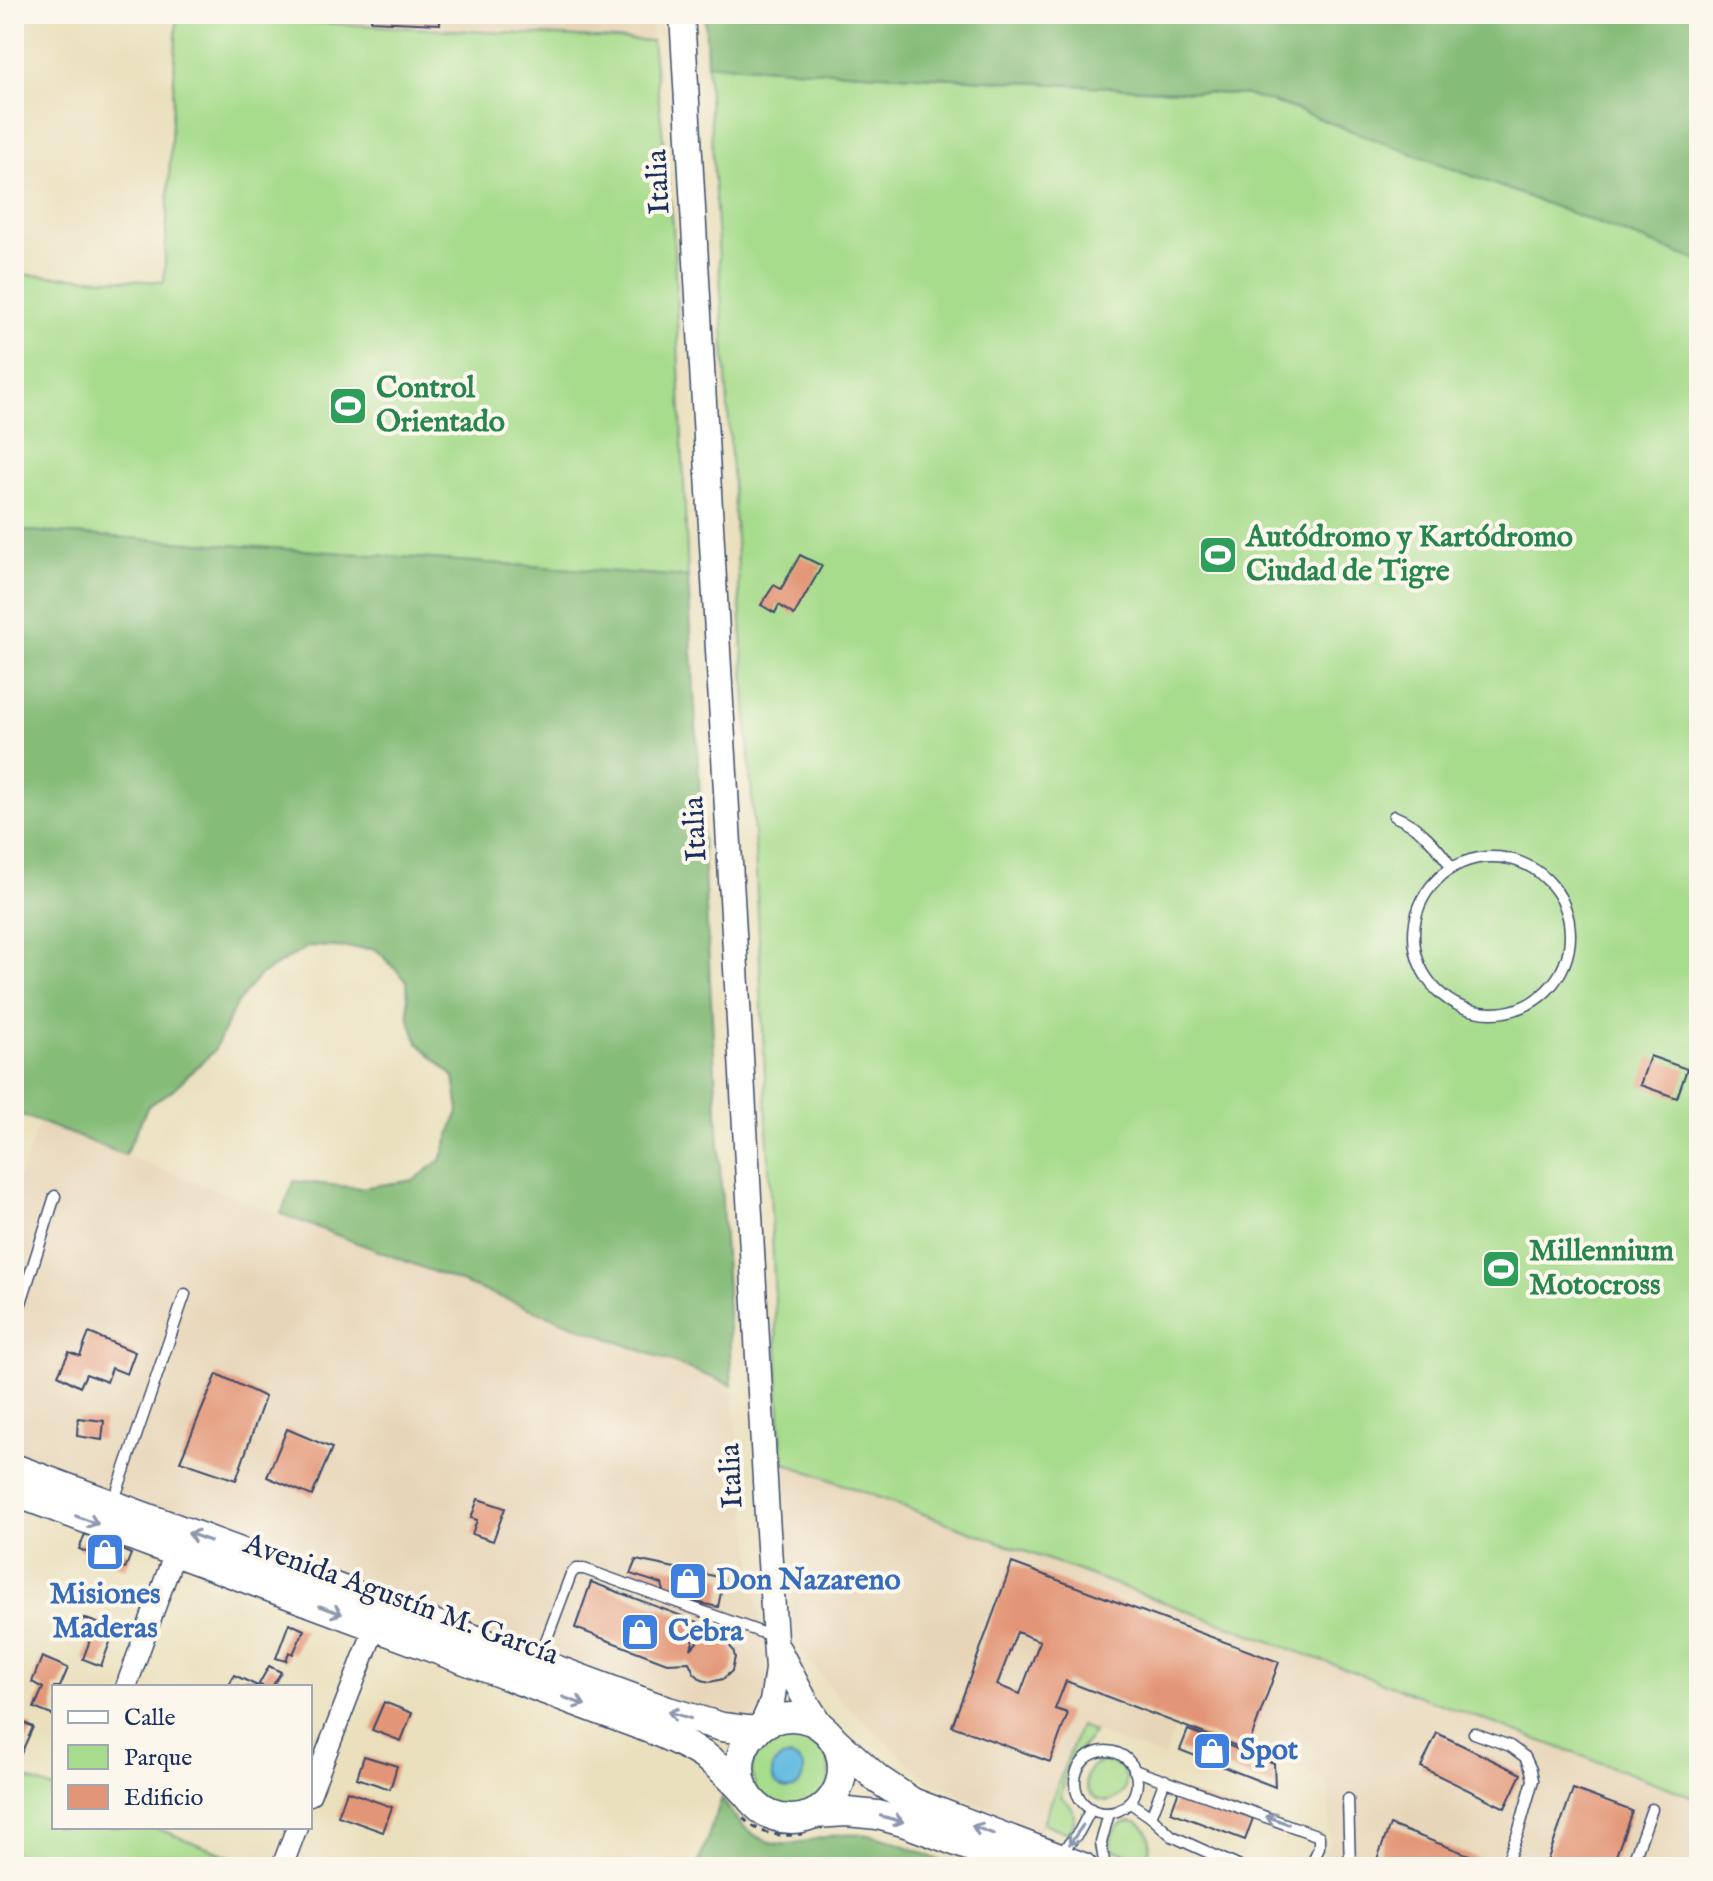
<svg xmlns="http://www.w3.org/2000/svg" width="1713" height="1881" font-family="'IM FELL English',serif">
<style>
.built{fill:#e7d5b8}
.green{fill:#a7dc8c;stroke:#618675;stroke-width:2}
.forest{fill:#85bc78;stroke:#50766b;stroke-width:2}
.water{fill:#64bbe1;stroke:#4075a0;stroke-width:2}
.building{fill:#e39677;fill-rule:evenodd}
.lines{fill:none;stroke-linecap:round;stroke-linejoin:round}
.service-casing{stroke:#3a4a6c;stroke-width:13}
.minor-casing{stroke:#3a4a6c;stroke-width:23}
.tertiary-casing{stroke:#3a4a6c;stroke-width:27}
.secondary-casing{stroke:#3a4a6c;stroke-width:31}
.path{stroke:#3a4a6c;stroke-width:3;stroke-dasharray:6 6;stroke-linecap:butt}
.service{stroke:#fff;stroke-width:10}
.minor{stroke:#fff;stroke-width:20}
.tertiary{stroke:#fff;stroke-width:24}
.secondary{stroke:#fff;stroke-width:28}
.oneway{stroke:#8d97ae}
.labels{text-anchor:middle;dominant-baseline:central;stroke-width:8;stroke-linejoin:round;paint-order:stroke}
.street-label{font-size:30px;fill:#1b2f5e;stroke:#fbf7ec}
.leisure-label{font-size:30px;font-weight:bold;fill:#27864d;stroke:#fbf7ec;text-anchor:start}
.shop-label{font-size:30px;font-weight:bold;fill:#366cbe;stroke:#fbf7ec;text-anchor:start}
</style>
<rect width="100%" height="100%" fill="#fbf7ec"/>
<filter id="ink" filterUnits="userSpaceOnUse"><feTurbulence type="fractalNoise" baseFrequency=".0125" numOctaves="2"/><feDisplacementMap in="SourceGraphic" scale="16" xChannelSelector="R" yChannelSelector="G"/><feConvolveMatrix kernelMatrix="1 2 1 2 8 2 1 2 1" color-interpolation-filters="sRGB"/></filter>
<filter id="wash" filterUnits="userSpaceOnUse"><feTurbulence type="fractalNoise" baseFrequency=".006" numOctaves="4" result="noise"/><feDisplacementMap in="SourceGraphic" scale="32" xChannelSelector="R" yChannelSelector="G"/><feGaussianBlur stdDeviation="1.8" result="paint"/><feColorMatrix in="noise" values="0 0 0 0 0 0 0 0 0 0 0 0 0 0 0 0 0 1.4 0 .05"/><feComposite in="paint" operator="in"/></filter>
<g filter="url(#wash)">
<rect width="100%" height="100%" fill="#eae0bd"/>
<!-- built -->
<g class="built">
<path d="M166,14H651L652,41L177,15Z"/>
<path d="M39,1123L732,1385L769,1690L757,1712L750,1718L737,1724L14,1455V1190Z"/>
<path d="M782,1462L1699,1799V1867H1321L1330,1838L1328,1781L1177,1723L1164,1758L1080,1726L1040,1833L925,1778L838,1698L795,1641Z"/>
</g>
<!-- green -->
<g class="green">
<path d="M177,15L652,41L673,225L688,577L14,530V274L164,282Z"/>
<path d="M707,64L1247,95L1283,105L1699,261V1799L782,1462L755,850Z"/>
<path d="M1080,1726L1094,1731C1088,1742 1080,1748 1073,1758C1066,1769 1064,1784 1061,1797C1075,1806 1079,1819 1068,1833L1043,1823Z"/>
<circle cx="791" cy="1772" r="39"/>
<circle cx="1106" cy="1781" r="20"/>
<path d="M14,1774L54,1789V1827H153L258,1867H14Z"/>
<path d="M1130,1821C1152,1823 1152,1843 1147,1861L1111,1849C1111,1834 1114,1824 1130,1821Z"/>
</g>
<!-- forest -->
<g class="forest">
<path d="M705,14H1699V261L1283,105L1247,95L707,64Z"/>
<path d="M14,530L688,577L732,1385L281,1214L294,1181L360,1188L414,1180L441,1160L459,1110L454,1077L418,1043L409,1018L407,981L376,949L309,946L259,976L236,1004L214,1051L170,1092L148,1106L125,1155L14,1112Z"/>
<path d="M722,1798C735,1822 759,1847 789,1844C815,1841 836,1831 862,1834C894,1838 925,1855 955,1867H697Z"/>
</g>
<!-- water -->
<circle class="water" cx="788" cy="1773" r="16"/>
<g id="blocks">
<!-- building -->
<g class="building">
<path d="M372,14H440V24L371,21Z"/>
<path d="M800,555L822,566L794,615L779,605L775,613L761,605L774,585L781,589Z"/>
<path d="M1650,1056L1687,1069L1677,1098L1640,1085Z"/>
<path d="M89,1333L135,1352L127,1374L112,1368L107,1382L86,1374L80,1387L58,1375L69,1352L80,1356Z"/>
<path d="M217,1374L265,1397L236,1480L180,1461Z"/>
<path d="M78,1418L104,1421L102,1440L77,1436Z"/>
<path d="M287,1429L332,1448L312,1496L267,1477Z"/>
<path d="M478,1499L505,1508L493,1541L472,1534L477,1520L471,1518Z"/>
<path d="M85,1534L131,1554L125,1569L79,1549Z"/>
<path d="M636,1560L724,1578L718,1607L665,1595L662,1584L630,1574Z"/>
<path d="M1012,1563L1279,1662L1247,1750L1066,1681L1055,1709L1068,1713L1050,1762L952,1726ZM1017,1632L1040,1641L1020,1694L997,1685Z"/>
<path d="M591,1582L698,1622L691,1649L699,1640L704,1637L711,1636L724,1639L733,1650L735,1657L732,1671L723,1679L710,1682L702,1680L694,1673L689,1662L667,1663L575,1628Z"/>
<path d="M83,1618L115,1629L101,1666L83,1659L90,1640L76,1635Z"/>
<path d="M289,1623L304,1630L293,1654L289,1652L286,1661L276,1658Z"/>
<path d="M42,1657L68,1668L60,1687H54V1716L34,1708L43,1688L32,1682Z"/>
<path d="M269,1666L281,1672L272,1687H264L259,1684Z"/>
<path d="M234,1675L260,1687H228Z"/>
<path d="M384,1702L412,1713L401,1741L372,1730Z"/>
<path d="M14,1718L33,1727L19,1758L14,1756Z"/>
<path d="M1188,1730L1274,1763L1275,1787L1180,1750Z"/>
<path d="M1437,1733L1521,1774L1505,1808L1421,1767Z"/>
<path d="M364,1756L397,1766L390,1789L357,1778Z"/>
<path d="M1573,1789L1632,1811L1612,1867H1545Z"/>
<path d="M1179,1790L1253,1818L1245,1840L1171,1812Z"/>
<path d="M347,1791L392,1807L383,1832L338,1816Z"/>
<path d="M1390,1825L1480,1859L1477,1867H1374Z"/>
</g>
</g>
</g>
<g filter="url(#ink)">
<use href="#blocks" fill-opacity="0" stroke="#3a4a6c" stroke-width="2"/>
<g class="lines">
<!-- service casing -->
<g class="service-casing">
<g id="service">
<path d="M1394,816C1421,827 1436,845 1452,868"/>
<circle cx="1492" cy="935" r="78"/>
<path d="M14,1325L55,1196"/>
<path d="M113,1503L185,1294"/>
<path d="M538,1662L571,1574L576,1569H584L774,1637"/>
<path d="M1474,1733L1510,1746L1525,1757L1531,1770L1533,1780L1518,1833L1505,1867"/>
<circle cx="1106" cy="1782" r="31"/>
<path d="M1134,1770L1319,1836V1847L1311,1867"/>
<path d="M1348,1799L1350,1867"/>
<path d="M1129,1802L1151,1817L1172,1836L1240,1867"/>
<path d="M1151,1817L1165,1780"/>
<path d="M1058,1856L1079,1832L1091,1809"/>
<path d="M1105,1867L1101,1843L1109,1813"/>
<path d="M1631,1867L1652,1809"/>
</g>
</g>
<!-- minor casing -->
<g class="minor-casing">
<g id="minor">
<path d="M126,1687L175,1552"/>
<path d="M310,1795L375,1627"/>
<path d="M282,1867L297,1827"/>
</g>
</g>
<!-- tertiary casing -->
<g class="tertiary-casing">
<g id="tertiary">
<path d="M682,14L767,1516L777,1669L772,1702L761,1727"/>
<path d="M779,1650L805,1700L823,1728"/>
</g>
</g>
<!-- secondary casing -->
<g class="secondary-casing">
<g id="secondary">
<path d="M14,1468L668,1711L722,1727L755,1731"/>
<path d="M14,1492L655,1731C699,1750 716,1760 748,1796"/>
<circle cx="791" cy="1768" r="51"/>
<path d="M833,1739L879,1780L912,1802L1083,1867"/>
<path d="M815,1814L847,1812L878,1815L903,1822L1024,1867"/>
</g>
</g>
<!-- path -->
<g class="path">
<path d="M743,1818C760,1835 778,1837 802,1834"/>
<path d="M1118,1860L1137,1867"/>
</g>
<!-- service -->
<use href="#service" class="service"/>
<!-- minor -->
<use href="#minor" class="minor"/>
<!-- tertiary -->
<use href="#tertiary" class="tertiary"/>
<!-- secondary -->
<use href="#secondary" class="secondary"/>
</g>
<!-- one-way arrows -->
<defs><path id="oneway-shaft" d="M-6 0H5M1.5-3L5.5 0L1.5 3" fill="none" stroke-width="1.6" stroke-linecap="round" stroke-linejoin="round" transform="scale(2)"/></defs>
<g class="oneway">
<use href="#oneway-shaft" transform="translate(87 1520) rotate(20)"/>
<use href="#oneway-shaft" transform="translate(199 1537) rotate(-160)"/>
<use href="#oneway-shaft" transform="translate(331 1610) rotate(20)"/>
<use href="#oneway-shaft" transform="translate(574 1701) rotate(20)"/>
<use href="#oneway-shaft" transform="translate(679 1715) rotate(-163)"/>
<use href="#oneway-shaft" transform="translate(892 1819) rotate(15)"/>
<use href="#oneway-shaft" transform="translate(1277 1820) rotate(-160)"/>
<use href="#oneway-shaft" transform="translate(983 1830) rotate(-159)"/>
<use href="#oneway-shaft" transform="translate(1076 1835) rotate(125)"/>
</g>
</g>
<!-- icons -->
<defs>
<g id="stadium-square" transform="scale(2)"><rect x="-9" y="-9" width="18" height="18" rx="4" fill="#2e9e5b" stroke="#fbf7ec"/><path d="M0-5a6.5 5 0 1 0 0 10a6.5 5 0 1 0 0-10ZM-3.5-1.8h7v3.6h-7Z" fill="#fff"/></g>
<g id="shop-square" transform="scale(2)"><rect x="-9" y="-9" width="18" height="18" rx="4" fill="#3f7fe0" stroke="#fbf7ec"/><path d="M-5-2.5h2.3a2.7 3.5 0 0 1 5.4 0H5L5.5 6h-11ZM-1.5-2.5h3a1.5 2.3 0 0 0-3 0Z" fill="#fff"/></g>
</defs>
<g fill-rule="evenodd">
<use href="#stadium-square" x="348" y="406"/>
<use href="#stadium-square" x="1218" y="555"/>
<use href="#stadium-square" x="1501" y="1269"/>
<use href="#shop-square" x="105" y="1552"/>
<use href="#shop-square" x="688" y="1581"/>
<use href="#shop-square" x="640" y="1632"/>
<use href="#shop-square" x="1212" y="1751"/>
</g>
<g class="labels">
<!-- street labels -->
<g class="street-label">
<text transform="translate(659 182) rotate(-93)">Italia</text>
<text transform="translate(696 829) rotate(-93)">Italia</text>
<text transform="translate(732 1476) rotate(-93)">Italia</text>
<text transform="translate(401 1600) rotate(20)">Avenida Agustín M. García</text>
</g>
<!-- leisure labels -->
<g class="leisure-label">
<text x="376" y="389">Control<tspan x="376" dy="34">Orientado</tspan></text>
<text x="1246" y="538">Autódromo y Kartódromo<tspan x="1246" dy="34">Ciudad de Tigre</tspan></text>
<text x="1529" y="1252">Millennium<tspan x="1529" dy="34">Motocross</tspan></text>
</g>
<!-- shop labels -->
<g class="shop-label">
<text x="716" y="1581">Don Nazareno</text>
<text x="105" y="1595" text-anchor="middle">Misiones<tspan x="105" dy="34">Maderas</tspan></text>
<text x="668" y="1632">Cebra</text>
<text x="1240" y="1751">Spot</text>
</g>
</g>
<!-- margin -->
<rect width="1713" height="1881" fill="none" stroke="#fbf7ec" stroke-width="48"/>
<!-- legend -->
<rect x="52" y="1685" width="260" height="144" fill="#fbf7ec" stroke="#a1a7b3" stroke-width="2"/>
<rect x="68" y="1711" width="40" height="12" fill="#ffffff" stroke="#a1a7b3" stroke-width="2"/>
<text x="124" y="1725" font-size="24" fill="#1b2f5e">Calle</text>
<rect x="68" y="1745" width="40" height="24" fill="#a7dc8c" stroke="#a1a7b3" stroke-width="2"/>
<text x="124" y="1765" font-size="24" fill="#1b2f5e">Parque</text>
<rect x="68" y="1785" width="40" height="24" fill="#e39677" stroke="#a1a7b3" stroke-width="2"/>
<text x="124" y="1805" font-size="24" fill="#1b2f5e">Edificio</text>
</svg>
